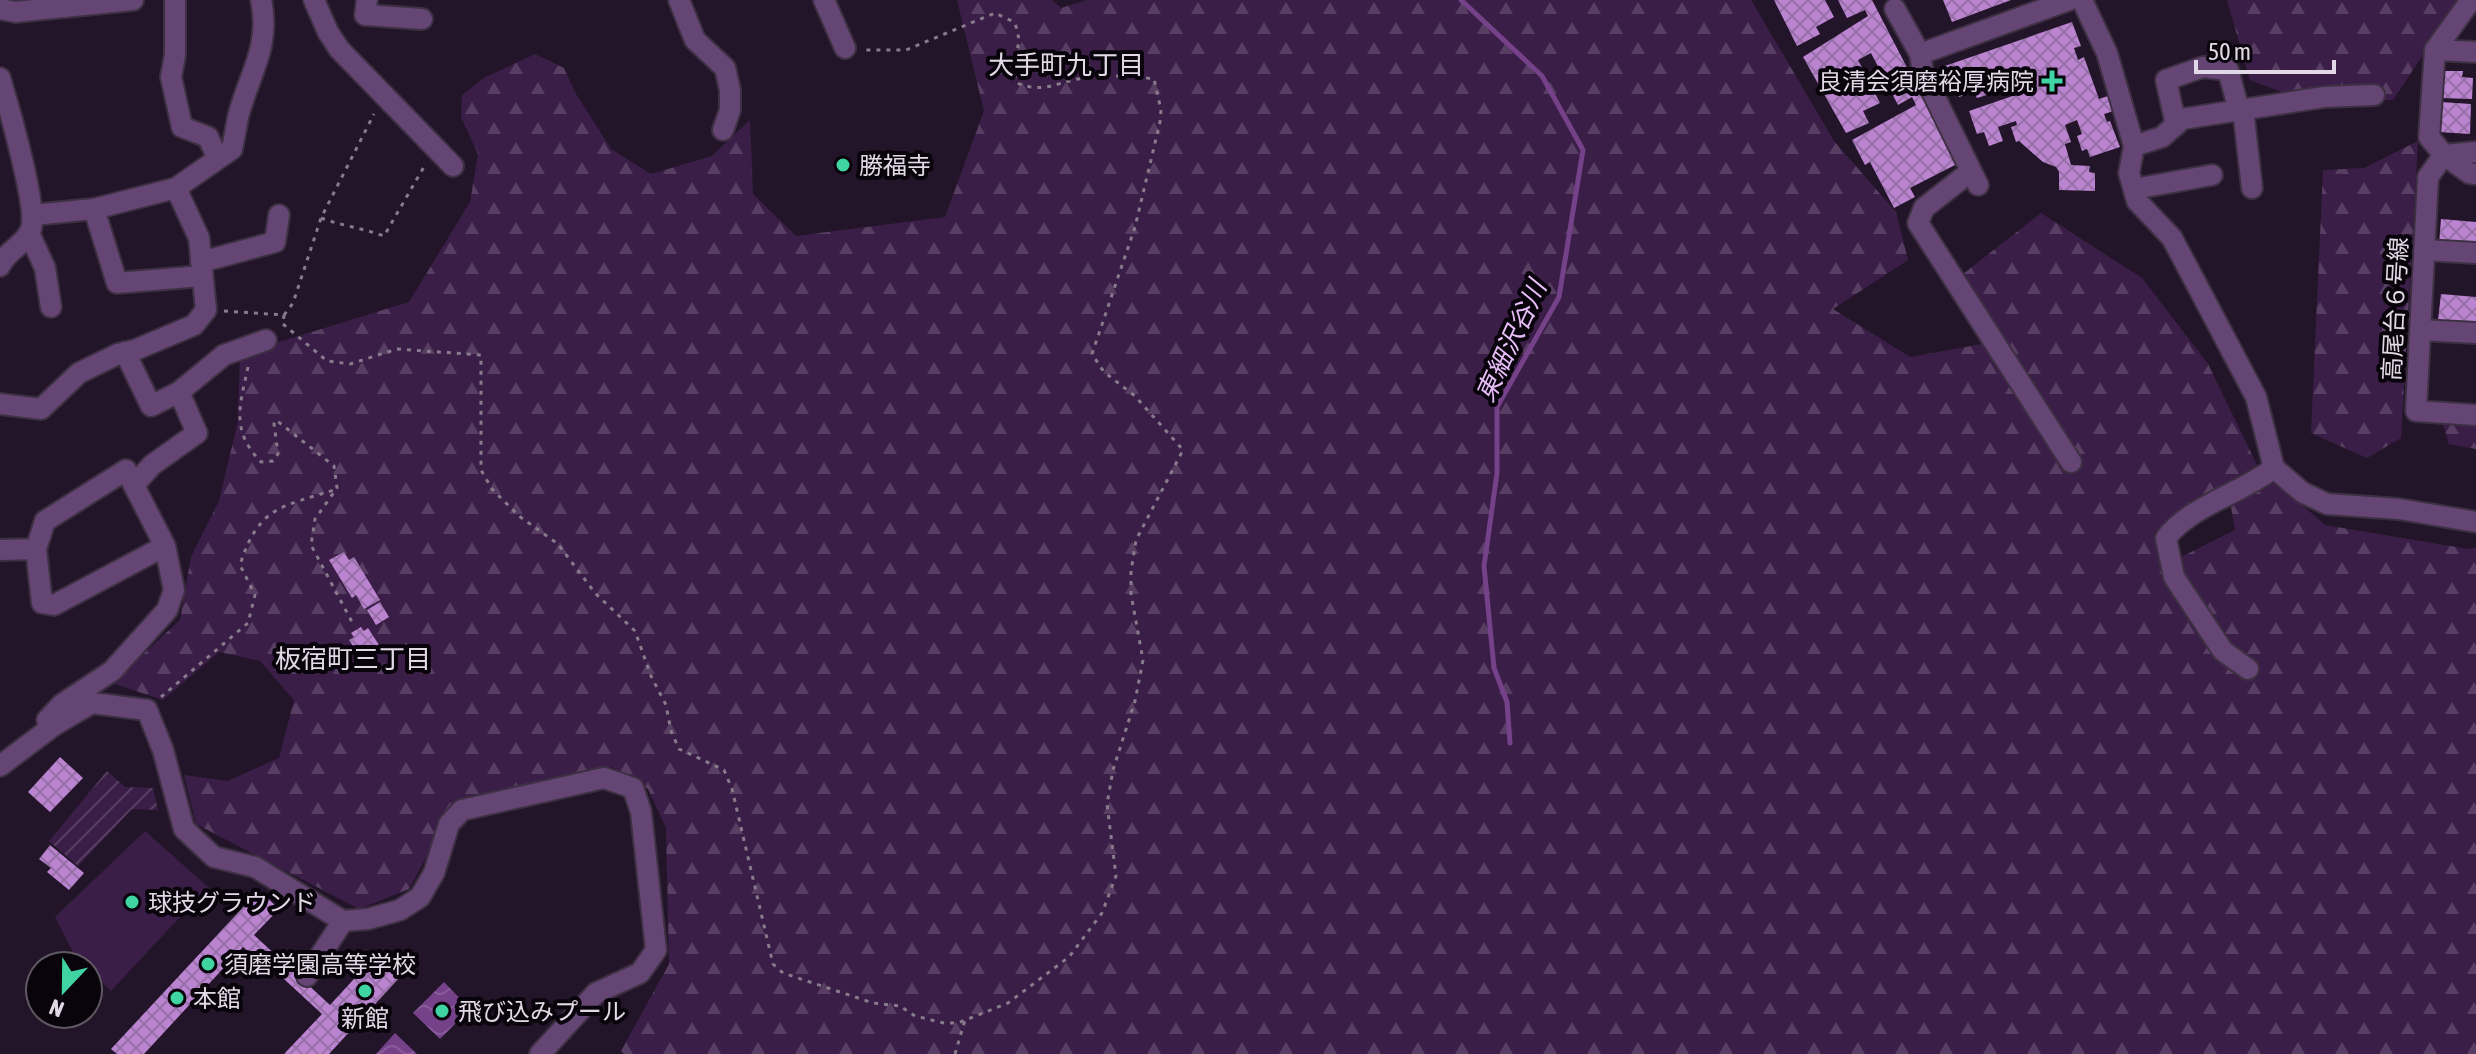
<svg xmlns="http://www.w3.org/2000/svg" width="2476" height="1054" font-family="'Asap Condensed','Noto Sans JP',sans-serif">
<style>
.forest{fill:url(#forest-firs)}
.garden{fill:url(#garden-furrows)}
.pitch{fill:#3b1e47}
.water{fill:url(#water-waves)}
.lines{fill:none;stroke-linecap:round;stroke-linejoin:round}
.stream{stroke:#754189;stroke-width:5}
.building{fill:url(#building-cross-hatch)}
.minor-casing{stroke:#3e3043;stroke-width:24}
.path{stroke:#877b8c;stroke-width:3;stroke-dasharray:4 6;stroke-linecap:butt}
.minor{stroke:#654573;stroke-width:20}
.poi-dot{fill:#40d4a2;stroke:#09040c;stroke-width:3}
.labels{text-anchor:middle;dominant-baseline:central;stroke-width:8;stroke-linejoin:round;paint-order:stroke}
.poi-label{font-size:24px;fill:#e2d9e6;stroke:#09040c;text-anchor:start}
.street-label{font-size:24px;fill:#e2d9e6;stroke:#09040c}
.neighbourhood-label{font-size:26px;fill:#e2d9e6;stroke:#09040c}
.water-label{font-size:26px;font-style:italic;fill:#e8befa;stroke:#09040c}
</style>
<defs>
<pattern id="forest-firs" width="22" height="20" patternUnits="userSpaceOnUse" patternTransform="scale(2)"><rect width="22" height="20" fill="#3b1e47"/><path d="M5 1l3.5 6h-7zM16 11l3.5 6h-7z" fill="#573e62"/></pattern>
<pattern id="garden-furrows" width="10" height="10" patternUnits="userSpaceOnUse" patternTransform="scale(2)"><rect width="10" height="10" fill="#3b1e47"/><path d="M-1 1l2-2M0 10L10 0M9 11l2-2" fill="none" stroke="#573e62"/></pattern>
<pattern id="water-waves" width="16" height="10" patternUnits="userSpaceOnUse" patternTransform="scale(2)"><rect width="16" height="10" fill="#754189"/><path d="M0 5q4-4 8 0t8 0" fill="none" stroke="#885c9a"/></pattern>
<pattern id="building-cross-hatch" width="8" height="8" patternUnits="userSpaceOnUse" patternTransform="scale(2)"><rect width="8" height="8" fill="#bb84d1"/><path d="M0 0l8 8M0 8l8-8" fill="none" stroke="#9770a7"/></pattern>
</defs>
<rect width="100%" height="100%" fill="#231529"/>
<!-- forest -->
<g class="forest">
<path d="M957,0H1052L1061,8L1087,0H1751L1834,141L1896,212L1908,260L1833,309L1910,357L2004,340L1963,274L2041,213L2142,278L2208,364L2257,465L2154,533L2157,546L2169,563L2235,530L2231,507L2276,482L2325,525L2468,549L2476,547V1054H624L621,1051L669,964L666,828L648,789L612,767L537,789L453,807L409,889L359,909L196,824L184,775L228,781L279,758L294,700L260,661L219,652L163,700L112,683L180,620L191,557L219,501L238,421L240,354L409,302L470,202L478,154L461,117L462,95L484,78L535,54L564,68L576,94L611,149L651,174L712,156L750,120L753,194L796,236L945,217L984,111Z"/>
<path d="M2227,0H2459L2393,100L2306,101L2250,80Z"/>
<path d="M2418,141L2401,438L2367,458L2311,433L2323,170L2364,168Z"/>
<path d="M2442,421L2476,425V449L2449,444Z"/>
</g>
<!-- garden -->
<path class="garden" d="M107,771L125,787L153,788L158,810L132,809L78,866L49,841Z"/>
<!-- pitch -->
<path class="pitch" d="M145,831L208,887L111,991L74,954L55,917Z"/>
<!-- water -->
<g class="water">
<path d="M444,982L470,1009L440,1039L413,1013Z"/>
<path d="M395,1033L417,1054H376Z"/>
</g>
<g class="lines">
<!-- stream -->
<path class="stream" d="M1461,0L1542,76L1583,150L1559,297L1497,407V473L1484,566L1494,668L1507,702L1510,743"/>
</g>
<!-- building -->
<g class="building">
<path d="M1774,0H1825L1834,17L1816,27L1820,34L1797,46Z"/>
<path d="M1838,0H1872L1957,164L1910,188L1915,197L1894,208L1870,162L1865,165L1852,140L1916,105L1912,97L1898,105L1871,53L1858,60L1880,103L1863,111L1869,123L1846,133L1803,57L1868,16L1865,10L1847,18Z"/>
<path d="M1943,0H2011L1952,22Z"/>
<path d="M2072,22L2081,46L2074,48L2078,60L2084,57L2099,99L2108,96L2114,111L2104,114L2107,122L2110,121L2120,147L2090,157L2087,149L2082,151L2077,136L2082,134L2077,120L2065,125L2071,142L2065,144L2071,165L2090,166L2089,172L2095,173V191L2059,190V172L2056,167L2043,162L2019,141L2016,142L2011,127L2017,125L2016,121L1998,127L2003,141L1989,146L1984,132L1977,134L1969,111L2030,90L2025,77L2018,79L2015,70L1992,78L1997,92L1977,98L1974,92L1959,97L1956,89L1945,93L1936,69Z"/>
<path d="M2440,71H2463L2462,77L2473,78L2472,99L2439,98Z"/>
<path d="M2440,102L2471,104L2470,134L2439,132Z"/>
<path d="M2441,219L2476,222V247L2439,244Z"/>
<path d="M2441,294L2476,297V324L2438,320Z"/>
<path d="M344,552L349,560L354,557L380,600L364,609L356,595L352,598L329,560Z"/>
<path d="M380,602L389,617L376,625L367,610Z"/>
<path d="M361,627L364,631L368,628L383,651L364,663L349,640L354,637L351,633Z"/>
<path d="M60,757L83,778L50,812L28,792Z"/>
<path d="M50,845L84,873L69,890L47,872L51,868L39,859Z"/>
<path d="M259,890L279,909L254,935L330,1005L377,954L401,976L329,1054H284L322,1014L272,968L268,971L243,947L144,1054H117L111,1049Z"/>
</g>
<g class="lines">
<!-- minor casing -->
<g class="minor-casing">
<g id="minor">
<path d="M175,0V55L171,77L182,127L208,137L217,157"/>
<path d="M314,0L328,32L339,49L453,166"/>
<path d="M367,0L365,15L422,19"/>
<path d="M679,0L695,40L725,68L730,90V110L723,130"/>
<path d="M824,0L845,48"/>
<path d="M2082,0L2107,53L2134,146L2129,173L2137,201L2172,238L2256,397L2274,468"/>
<path d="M2471,0L2435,50L2429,137L2444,155L2476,152"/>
<path d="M0,9L15,12L133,0"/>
<path d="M1895,9L1920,54L1923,73L1978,185"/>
<path d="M2435,50L2476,52"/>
<path d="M1920,54L2069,0"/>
<path d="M0,78C8,104 38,208 31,229C25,245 7,250 0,266"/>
<path d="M2176,125L2166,80L2203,67L2228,70L2237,103L2244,118L2252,188"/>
<path d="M2134,146L2162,137L2182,119L2324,97L2374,95"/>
<path d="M1970,172L1924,208L1918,223L2071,462"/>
<path d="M2476,174L2469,173L2444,155L2428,177L2416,411L2476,415"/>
<path d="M2134,189L2212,175"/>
<path d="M94,209L117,283L202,276"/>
<path d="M33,215L94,209L176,188L232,149C234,139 236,128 238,117C249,74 271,47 261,0"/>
<path d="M29,233L45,268L51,307"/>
<path d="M2424,250L2476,253"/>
<path d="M201,262L275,242L279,215"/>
<path d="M2420,330L2476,333"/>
<path d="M125,352L151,406L179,392L224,355L266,340"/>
<path d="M0,404L41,409L79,373L118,354L135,350L194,325L206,310L199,238L176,188"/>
<path d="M2274,468L2302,492L2327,504L2399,509L2476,522"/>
<path d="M134,485L152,465L197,433L179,392"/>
<path d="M0,550L36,549"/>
<path d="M2248,669L2223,651L2174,577L2166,538C2190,506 2242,493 2274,468"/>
<path d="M49,723L47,720L62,704L112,671L167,610L174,590L165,546L126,470L45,521L36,549L42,603L54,605L165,546"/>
<path d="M0,766L53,726L92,703L147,710L163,750L184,829L214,857L255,867L343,921L368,919L400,910L420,897L434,873L449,824L462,810L604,778L633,788L641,812L656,950L640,973L596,993L540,1054"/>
<path d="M307,976L343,921"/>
</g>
</g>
<!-- path -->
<g class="path">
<path d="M321,218C343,226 362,228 384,236L425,165"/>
<path d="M224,311L284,315L283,324"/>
<path d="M284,315L293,303L321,218L374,114"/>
<path d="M283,324L327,361L350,364L397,349L481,355V470L492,489L519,516L558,544L595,593L635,631L651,676L666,705L671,731L679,749L724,770L732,789L773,964L783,973L873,1003L900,1006L915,1016L944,1023H958L1008,1003L1069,957L1102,913L1116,876L1107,804L1113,770L1135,701L1143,660L1131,594V571L1136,540L1183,450L1135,396L1104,372L1092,354L1135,227L1160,122L1161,110L1154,79C1129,75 1103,75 1078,79C1053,84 1042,93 1017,83C1009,57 1026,46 1014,22L995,13L906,50H863"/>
<path d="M248,367C240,405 230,430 261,462L273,461L278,454L274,424L276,420L334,466L337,488L315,519L311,545L352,622"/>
<path d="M161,697L248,623L255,595L240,565C259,505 282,507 337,489"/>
<path d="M955,1054L965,1020"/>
</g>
<!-- minor -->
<use href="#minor" class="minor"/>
</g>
<!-- markers -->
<g class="poi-dot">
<path d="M2048 69h8v8h8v8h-8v8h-8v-8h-8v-8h8z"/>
<circle cx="843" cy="165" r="8"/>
<circle cx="132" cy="902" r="8"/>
<circle cx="208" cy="964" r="8"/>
<circle cx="365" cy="991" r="8"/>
<circle cx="177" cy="998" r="8"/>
<circle cx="442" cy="1011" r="8"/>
</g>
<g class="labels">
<!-- poi labels -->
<g class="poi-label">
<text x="2034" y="81" text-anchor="end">良清会須磨裕厚病院</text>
<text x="859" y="165">勝福寺</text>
<text x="148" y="902">球技グラウンド</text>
<text x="224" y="964">須磨学園高等学校</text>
<text x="193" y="998">本館</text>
<text x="458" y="1011">飛び込みプール</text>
<text x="365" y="1018" text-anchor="middle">新館</text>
</g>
<!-- street labels -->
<g class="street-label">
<text transform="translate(2395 309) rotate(-87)">高尾台６号線</text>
</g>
<!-- neighbourhood labels -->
<g class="neighbourhood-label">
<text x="1066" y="65">大手町九丁目</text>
<text x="353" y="659">板宿町三丁目</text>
</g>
<!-- water labels -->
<g class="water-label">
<text transform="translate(1511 341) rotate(-65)">東細沢谷川</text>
</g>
</g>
<!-- north arrow -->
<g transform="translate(64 990) rotate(202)"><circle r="38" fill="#09040c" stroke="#605963" stroke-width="2"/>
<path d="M0-6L14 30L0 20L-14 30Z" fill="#40d4a2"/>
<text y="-12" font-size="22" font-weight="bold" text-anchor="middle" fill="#e2d9e6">N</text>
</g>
<!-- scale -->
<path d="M2196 60v12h138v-12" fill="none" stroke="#e2d9e6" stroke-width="4"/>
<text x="2208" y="60" font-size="24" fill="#e2d9e6" stroke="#09040c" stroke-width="6" paint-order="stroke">50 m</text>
</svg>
